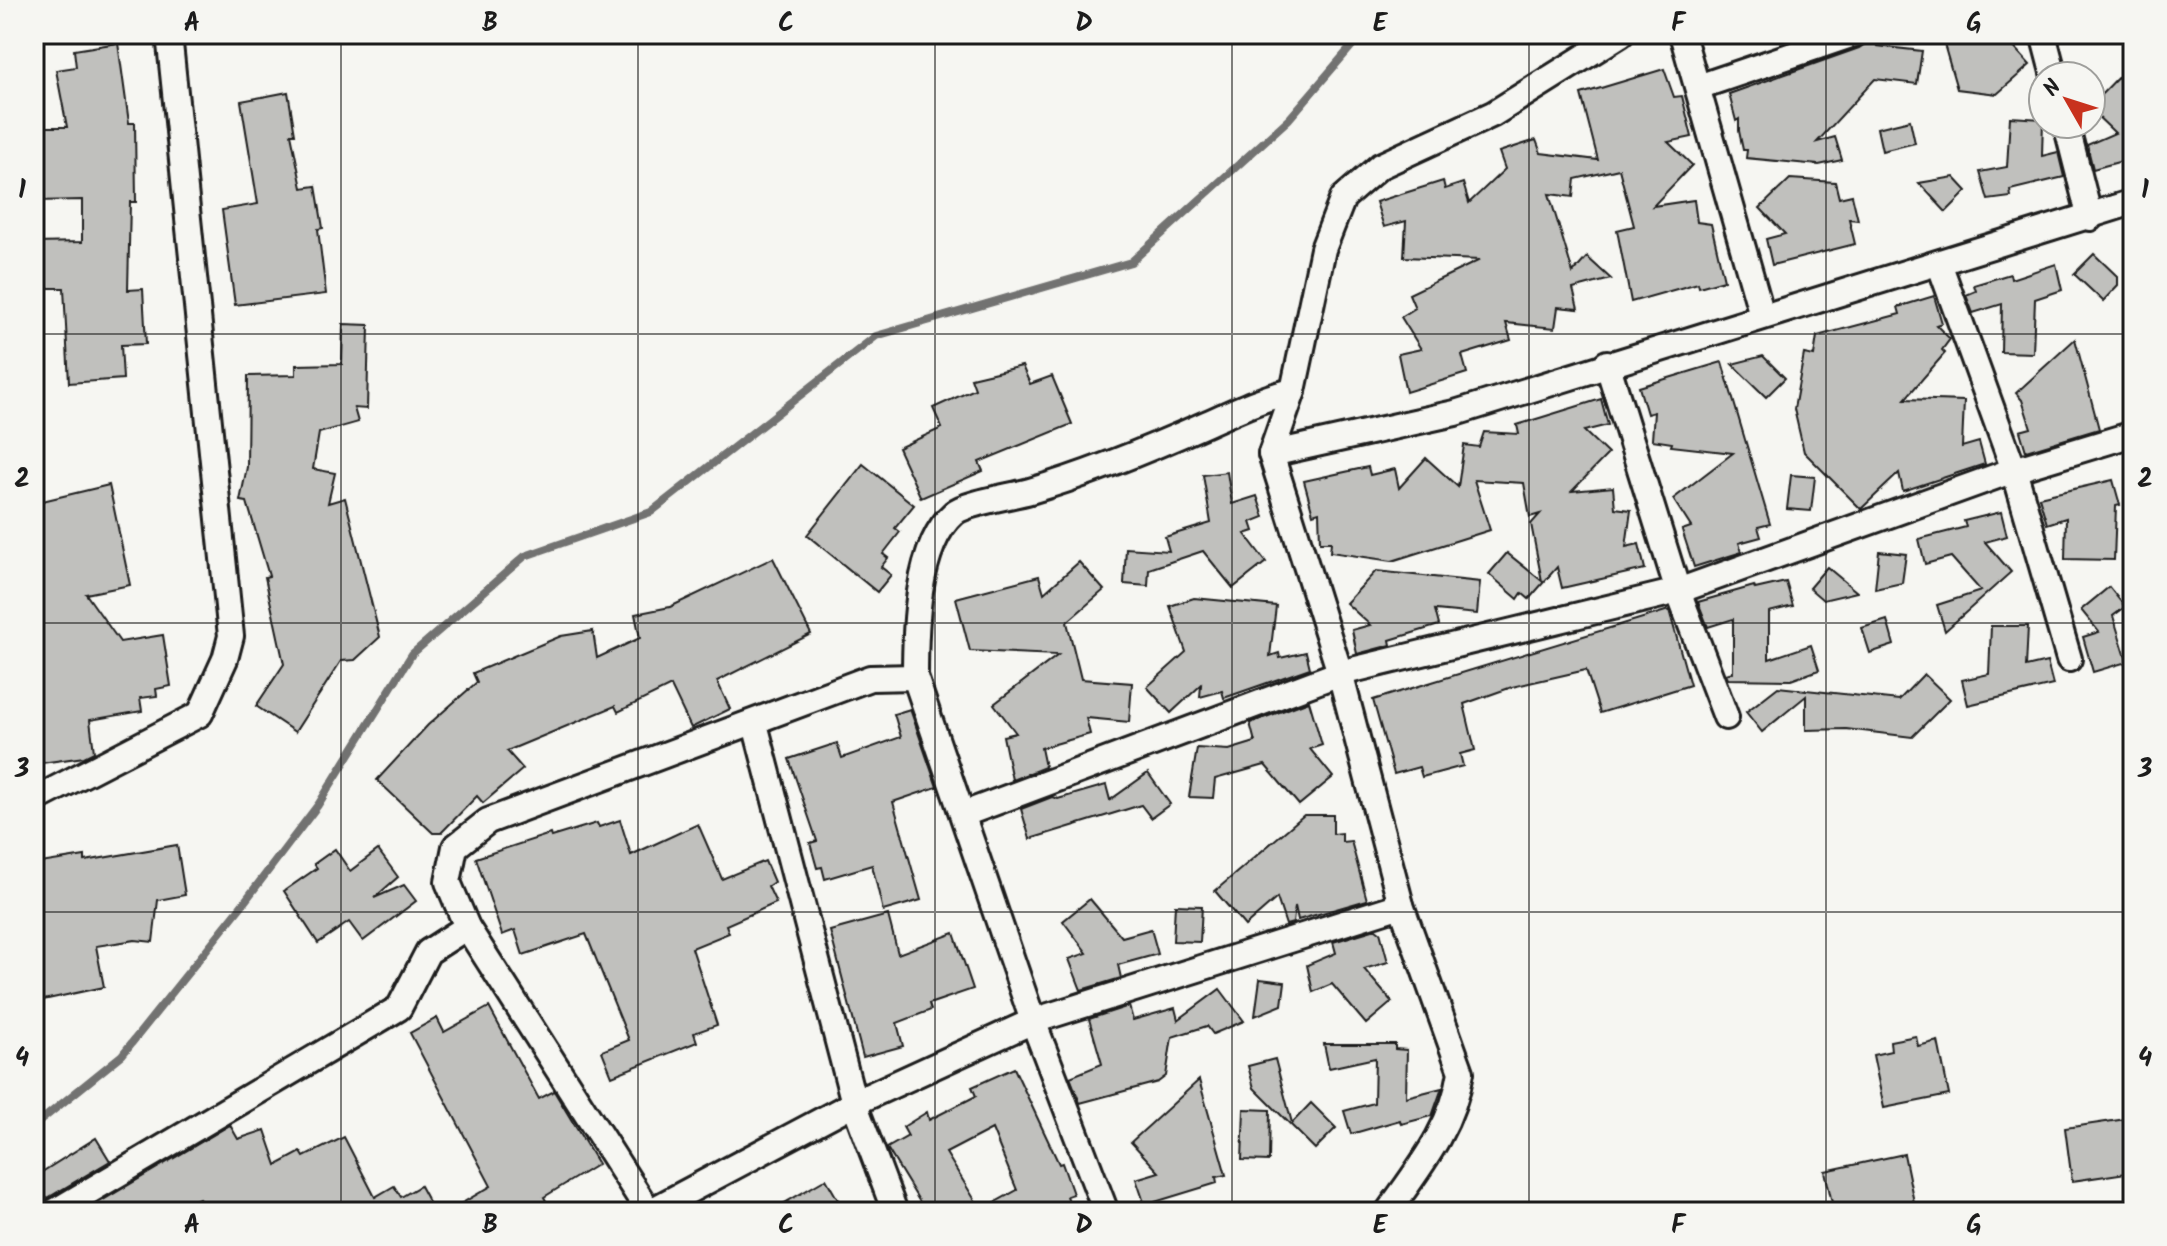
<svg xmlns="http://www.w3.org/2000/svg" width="2167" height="1246" font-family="Kalam,sans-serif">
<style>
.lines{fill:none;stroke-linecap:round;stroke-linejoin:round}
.stream{stroke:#727271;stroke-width:8}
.building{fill:#c0c0bd;stroke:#1c1c1c;stroke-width:2;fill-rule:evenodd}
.minor-casing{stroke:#1c1c1c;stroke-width:30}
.minor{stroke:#f6f6f2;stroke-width:24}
.grid{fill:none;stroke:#1c1c1c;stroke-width:2;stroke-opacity:0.55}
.neatline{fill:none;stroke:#1c1c1c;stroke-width:3}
.grid-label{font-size:26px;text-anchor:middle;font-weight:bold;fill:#1c1c1c}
</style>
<rect width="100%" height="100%" fill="#f6f6f2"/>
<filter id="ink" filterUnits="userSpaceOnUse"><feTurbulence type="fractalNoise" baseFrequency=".0125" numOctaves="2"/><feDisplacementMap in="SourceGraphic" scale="16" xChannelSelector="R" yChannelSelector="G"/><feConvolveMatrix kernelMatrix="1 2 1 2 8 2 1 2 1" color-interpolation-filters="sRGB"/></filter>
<g filter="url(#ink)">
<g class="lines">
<!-- stream -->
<path class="stream" d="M34,1126L122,1055L239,909L318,805L412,654L525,556L651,512L876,336L1131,262L1289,119L1362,34"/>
</g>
<!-- building -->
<g class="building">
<path d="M1941,34H2002L2030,65L1997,94L1957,89Z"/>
<path d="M1874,38L1877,46L1922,51L1917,84L1875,79L1817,142L1835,137L1842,160L1819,165L1746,158L1747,150H1743L1739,131V119L1736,121L1729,94L1859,48Z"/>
<path d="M118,43L129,123H135L136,202H130L128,290L143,289L146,344L121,345L123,379L69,383L64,288H34V243L82,242V200L35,201V127H67L56,70L76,67L74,50Z"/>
<path d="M2133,62V158L2093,169L2087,145L2115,133L2091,110V105Z"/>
<path d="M1664,69L1674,97L1682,96L1692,137L1668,142L1692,165L1653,206L1694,200L1697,222L1711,224L1724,280L1699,287L1698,283L1631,302L1617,230L1634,226L1619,169L1575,179L1573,197L1549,194L1573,273L1587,257L1611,279L1573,289L1578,309L1558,307L1555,328L1506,323L1511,340L1462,355L1467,373L1406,392L1398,354L1421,349L1401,317L1415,308L1409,294L1480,260L1404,257L1406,221L1384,227L1376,202L1443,181L1445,189L1463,183L1469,203L1505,169L1499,152L1536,140L1541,153L1598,160L1581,94Z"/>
<path d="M288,92L295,134H291L302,188L316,186L323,228L318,229L326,294L235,305L222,210L258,204L241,101Z"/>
<path d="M2010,117L2043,119L2042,156L2058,152L2064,177L2010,190L2011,197L1988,200L1980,172L2007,167Z"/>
<path d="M1910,120L1915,143L1882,151L1877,128Z"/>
<path d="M1954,177L1967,191L1946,212L1919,183Z"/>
<path d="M1790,179L1835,182L1839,198L1852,195L1858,220L1849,219L1855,244L1772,265L1766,239L1785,234L1760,208Z"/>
<path d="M2094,254L2118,277V285L2103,301L2074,274Z"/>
<path d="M2056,264L2062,290L2035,299L2033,353L2001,352L2002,304L1973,313L1966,295L1976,291L1974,285L2010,274L2011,279Z"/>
<path d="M1934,296L1942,323L1936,325L1950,339L1942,350L1945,353L1905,399L1964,401L1962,447L1979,442L1985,464L1903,491L1899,473L1861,509L1804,452L1794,409L1804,354L1814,356L1817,336L1900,314L1898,307Z"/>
<path d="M343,324L369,325L367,409L354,408L358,422L319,433L313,469L335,473L328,503L345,498L380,637L355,660L341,661L295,732L256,706L284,664L265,577L269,576L247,502L240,501L247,467L248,376L296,375V365L342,364Z"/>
<path d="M2075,339L2099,429L2026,451L2020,431L2031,428L2022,400L2016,393Z"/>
<path d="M1763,356L1785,378L1766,397L1732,364Z"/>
<path d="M1722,362L1770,524L1758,527L1761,537L1739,543L1742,552L1694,567L1682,530L1691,527L1673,499L1733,453L1671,446L1672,443L1652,440L1654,412L1647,414L1639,387Z"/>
<path d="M1022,366L1030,384L1052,376L1072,424L979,462L983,471L921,498L898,448L942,428L933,408L975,389L971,378Z"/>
<path d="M1601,399L1608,425L1584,431L1608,454L1572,491L1613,487L1615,508L1631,510L1626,547L1639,544L1645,569L1562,588L1557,567L1529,599L1522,593L1518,599L1489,574L1507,553L1542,581L1531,524L1540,514L1530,517L1524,483L1474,480L1490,530L1392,561L1330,552L1331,542H1320L1319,512L1313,514L1304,481L1368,467L1370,475L1395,469L1399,488L1426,458L1458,487L1464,445L1479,447L1484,432L1519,434L1517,425Z"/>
<path d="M863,464L914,505L895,528L900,532L883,554L888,558L881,567L891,575L877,592L807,535Z"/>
<path d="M1227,472L1232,504L1257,496L1264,517L1251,522L1254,531L1245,534L1266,562L1233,588L1203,551L1149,569L1148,586L1124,584L1126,548L1169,551L1165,537L1211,523L1203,475Z"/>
<path d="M1791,475L1815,477L1811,511L1787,509Z"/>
<path d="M2113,480L2120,505L2116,506L2114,560L2065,559L2066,518L2047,524L2039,497Z"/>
<path d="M109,485L130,585L86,594L120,642L163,635L171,686L156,689L157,696L140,698L142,711L90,720L94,752L84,757L34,764V503Z"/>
<path d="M2001,512L2007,536L1985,542L2011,572L1945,631L1937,605L1981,591L1951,557L1925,564L1919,539L1966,527L1964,521Z"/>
<path d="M1879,551L1906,554L1902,583L1875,589Z"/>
<path d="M773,558L811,634L717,681L730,709L691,728L671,686L618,712L615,706L507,751L523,769L483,803L477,796L441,833H433L377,780L428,725L477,682L473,673L561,636L593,631L597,658L640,638L635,614L670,607Z"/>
<path d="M1079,562L1104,590L1067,622L1081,679L1132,683L1129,722L1086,718L1090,734L1041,748L1045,767L1012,780L1003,736L1016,733L994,704L1058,655L970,651L956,598L1039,576L1044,593Z"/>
<path d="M1827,567L1857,592L1823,600L1809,588Z"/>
<path d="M1376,571L1480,582L1477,614L1435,610L1439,625L1390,640L1391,645L1357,654L1352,630L1370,625L1346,603Z"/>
<path d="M1786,582L1793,606L1769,612V659L1811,645L1819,670L1791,680L1728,679L1726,674L1733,672V619L1708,627L1698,602L1754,586L1755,589Z"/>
<path d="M2109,587L2125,607L2113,616L2129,667L2123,663L2093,672L2083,637L2099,632L2081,610Z"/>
<path d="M1194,598L1276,606L1270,656L1279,653L1280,658L1306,652L1310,668L1224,698L1222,691L1200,697L1201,685L1171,713L1147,687L1186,652L1170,606Z"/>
<path d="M1669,610L1690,685L1600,713L1586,670L1512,687L1464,704L1475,750L1460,754L1463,766L1422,777L1419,767L1394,774L1373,700Z"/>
<path d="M1887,620L1894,645L1870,653L1862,628Z"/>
<path d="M1991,626H2028L2026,667L2047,662L2053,685L1968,705L1962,680L1989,674Z"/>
<path d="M1924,674L1950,699L1912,737L1846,729L1806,730V696L1762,732L1746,712L1778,687L1899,700Z"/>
<path d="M1309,701L1322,745L1310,749L1333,777L1299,805L1265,765L1215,779L1213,798L1189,797L1197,748L1229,750L1255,742L1250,723Z"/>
<path d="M910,709L937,787L893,802L921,900L883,911L872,865L825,879L822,867L817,868L810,843L817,841L789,759L837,743L842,758L901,737L894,714Z"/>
<path d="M1148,773L1170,804L1151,818L1141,805L1030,839L1021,809L1052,797L1058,799L1106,785L1110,800Z"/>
<path d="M1304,815H1333V834L1342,833V842L1351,841L1367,900L1298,920L1295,906L1293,923L1286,925L1277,898L1245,926L1215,891Z"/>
<path d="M620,820L631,855L698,824L722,879L765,861L774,882L768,886L776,903L726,925L729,933L692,948L717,1025L694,1033L697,1042L612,1076L602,1051L629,1040L586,934L523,955L515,930L502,935L476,858L550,834L551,837L597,823L599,827Z"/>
<path d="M177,845L185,895L158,900L153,942L135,940L96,946L104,987L34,1002V864L85,856V861Z"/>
<path d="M335,849L350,871L378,850L398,877L374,898L404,885L416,901L363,941L349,922L318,943L284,891L317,868L314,864Z"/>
<path d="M1090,899L1122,937L1151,929L1158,954L1118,965L1121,978L1081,990L1069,959L1087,953L1063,921Z"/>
<path d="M1175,905L1202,906L1200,942L1173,941Z"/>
<path d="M888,915L898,954L954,933L973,989L929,1004L931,1010L897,1023L903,1046L863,1057L830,931Z"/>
<path d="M1376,929L1380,932L1388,962L1364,969L1392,1002L1366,1024L1332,984L1313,992L1307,965L1336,953L1333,942Z"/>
<path d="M1260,979L1285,982L1282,1005L1255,1016Z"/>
<path d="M1220,989L1244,1021L1213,1034L1207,1026L1172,1037L1166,1076L1158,1082L1080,1103L1070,1077L1102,1064L1089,1019L1129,1006L1133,1020L1175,1008L1178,1020Z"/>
<path d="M489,1007L539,1099L554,1091L598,1164L544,1197L552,1212H447L491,1186L410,1033L437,1018L444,1032Z"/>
<path d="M1916,1036L1918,1046L1938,1041L1949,1095L1884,1108L1873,1055L1891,1051L1890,1041Z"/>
<path d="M1324,1044H1395V1049L1407,1050L1406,1097L1442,1088L1432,1116L1401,1124L1400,1120L1351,1134L1344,1111L1374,1103L1375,1058L1329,1068Z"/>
<path d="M1275,1059L1292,1123L1311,1103L1336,1128L1315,1149L1254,1088L1248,1066Z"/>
<path d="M1014,1068L1059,1164L1062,1163L1073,1194L1067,1196L1073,1212H926L887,1148L908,1136L903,1127L927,1112L929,1120L976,1096L972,1087ZM992,1129L1017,1190L981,1210L946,1153Z"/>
<path d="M1199,1080L1226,1175L1216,1177L1217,1183L1145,1205L1136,1179L1159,1172L1131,1142Z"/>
<path d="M1244,1109L1270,1110L1269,1161L1242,1160Z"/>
<path d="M2133,1118V1172L2072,1181L2065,1128Z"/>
<path d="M230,1125L238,1139L265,1130L277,1165L301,1152L304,1157L344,1137L375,1197L394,1186L401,1197L420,1186L434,1212H207L199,1198L168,1212H83Z"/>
<path d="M96,1138L110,1161L46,1199L34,1212V1177Z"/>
<path d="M1904,1154L1916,1212H1834L1825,1171Z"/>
<path d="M826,1179L845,1212H769Z"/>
</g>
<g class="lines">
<!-- minor casing -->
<g class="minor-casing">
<g id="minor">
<path d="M1682,34L1762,315"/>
<path d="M2043,34L2054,76"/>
<path d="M1698,87L1854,34"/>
<path d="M2066,124L2090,218"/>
<path d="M1939,263L2014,470L2069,659"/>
<path d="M1607,363L1678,591L1726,717"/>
<path d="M1271,454L1455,413L2133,202"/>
<path d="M915,677L870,678L488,821L455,847L448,882L467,927L649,1212L854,1103L1033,1021L1401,905"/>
<path d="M755,724L854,1103L895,1212"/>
<path d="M34,800L200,714L225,659L231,636L169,34"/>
<path d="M964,814L1340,673L1678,591L2014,470L2133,434"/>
<path d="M54,1212L399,1008L428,952L467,927"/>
<path d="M1106,1212L1033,1021L915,677C915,631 916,546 954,513C965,503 1013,496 1030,491C1086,475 1154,447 1208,423C1237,410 1262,398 1293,391"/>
<path d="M1388,1212C1419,1168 1453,1127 1461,1072L1401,905L1340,673L1271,454L1293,391L1323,249L1343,198L1380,166L1493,114L1621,34"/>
</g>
</g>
<!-- minor -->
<use href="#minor" class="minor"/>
</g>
</g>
<!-- grid -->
<path class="grid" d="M341,34V1212M638,34V1212M935,34V1212M1232,34V1212M1529,34V1212M1826,34V1212M34,334H2133M34,623H2133M34,912H2133"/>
<!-- margin -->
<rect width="2167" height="1246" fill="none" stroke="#f6f6f2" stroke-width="88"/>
<!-- north arrow -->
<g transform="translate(2067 100) rotate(309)"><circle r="38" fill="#f6f6f2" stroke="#9f9f9c" stroke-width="2"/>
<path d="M0-6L14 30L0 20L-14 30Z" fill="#c8321e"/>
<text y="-12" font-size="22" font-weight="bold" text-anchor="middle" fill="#1c1c1c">N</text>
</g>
<rect x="44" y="44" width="2079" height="1158" class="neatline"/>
<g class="grid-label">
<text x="192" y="31">A</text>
<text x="490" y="31">B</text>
<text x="786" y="31">C</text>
<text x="1084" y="31">D</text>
<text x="1380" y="31">E</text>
<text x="1678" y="31">F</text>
<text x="1974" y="31">G</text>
<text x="22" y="198">1</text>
<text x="2145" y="198">1</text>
<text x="22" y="487">2</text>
<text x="2145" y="487">2</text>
<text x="22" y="777">3</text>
<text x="2145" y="777">3</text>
<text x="22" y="1066">4</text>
<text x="2145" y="1066">4</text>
<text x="192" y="1233">A</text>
<text x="490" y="1233">B</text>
<text x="786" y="1233">C</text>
<text x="1084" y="1233">D</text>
<text x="1380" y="1233">E</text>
<text x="1678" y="1233">F</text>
<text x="1974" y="1233">G</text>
</g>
</svg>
